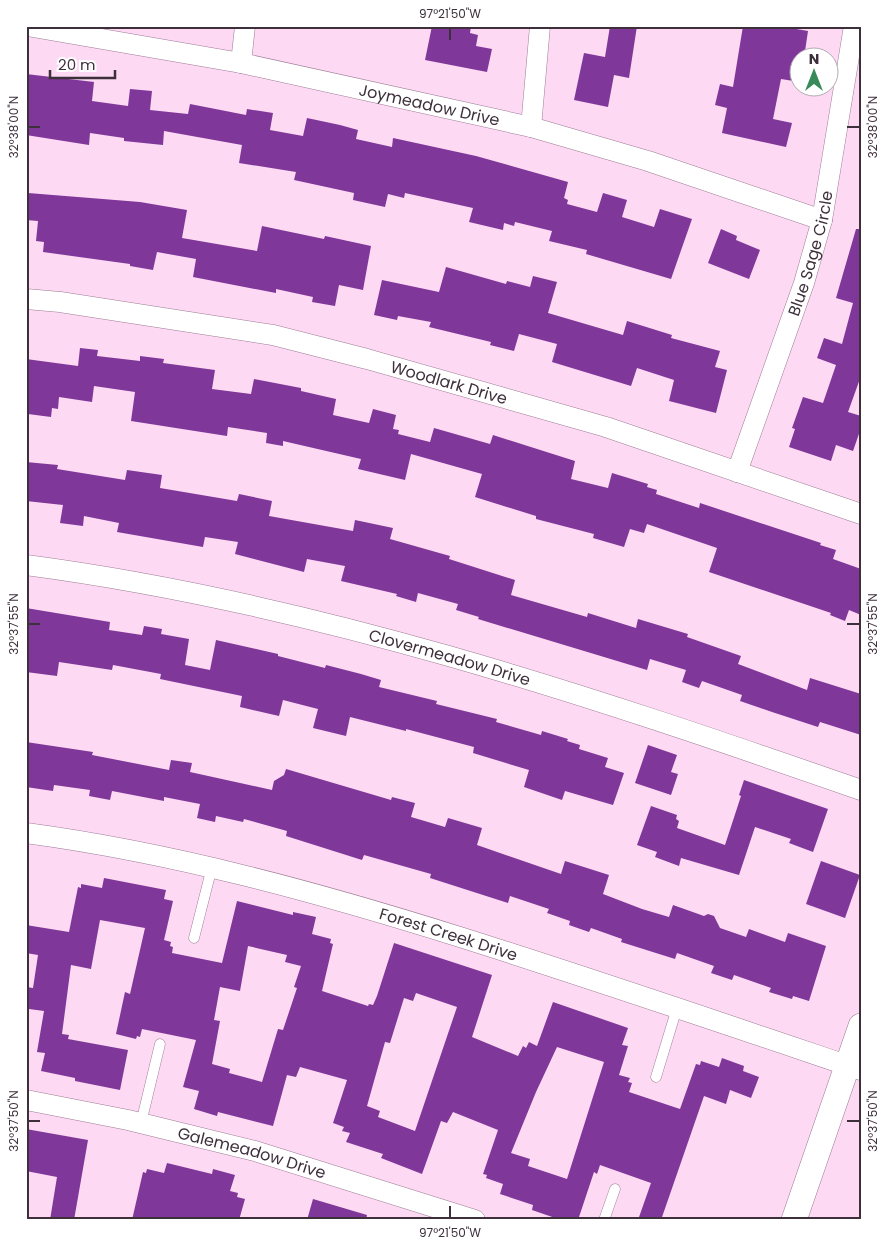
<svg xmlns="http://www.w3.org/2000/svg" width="887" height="1246" font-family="Poppins,sans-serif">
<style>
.building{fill:#7f379a;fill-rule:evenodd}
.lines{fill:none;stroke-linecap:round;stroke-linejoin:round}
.service-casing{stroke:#9d7d95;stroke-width:11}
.minor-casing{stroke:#9d7d95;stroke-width:21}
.tertiary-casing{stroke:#9d7d95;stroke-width:26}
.service{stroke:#fff;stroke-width:10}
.minor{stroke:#fff;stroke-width:20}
.tertiary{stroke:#fff;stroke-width:25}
.ticks{fill:none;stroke:#3e303b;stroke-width:2}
.labels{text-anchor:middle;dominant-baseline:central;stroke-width:5;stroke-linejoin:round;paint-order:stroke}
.street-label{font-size:16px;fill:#3e303b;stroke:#fff}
.neatline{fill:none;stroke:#3e303b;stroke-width:2}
.ticks-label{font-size:12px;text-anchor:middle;fill:#3e303b}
</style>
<rect width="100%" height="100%" fill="#fdd9f3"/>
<!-- building -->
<g class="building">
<path d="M432,26H471L470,33L478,35L476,46L492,49L487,72L425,60Z"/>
<path d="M610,26H637L629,78L614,75L608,107L574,100L584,53L605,57Z"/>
<path d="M743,26H779L808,31L804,58H800V82L781,79L773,119L792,123L786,147L722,133L727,108L715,105L720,84L733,87Z"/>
<path d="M26,74L94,82L92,101L128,106L130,89L152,91L150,110L188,114L190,104L246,115L247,109L273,113L270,130L303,136L307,118L340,125L358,130L356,139L392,147L393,138L476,156L568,182L564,198L568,200L567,204L597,212L603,193L627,200L622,217L654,227L660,209L692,219L671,279L586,254L587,250L549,241L552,231L515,222L514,226L504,223L503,230L469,222L473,208L405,193L404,198L388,194L385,207L353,200L354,193L294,180L296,172L239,163L242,145L164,131L163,145L124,141V138L90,133L89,145L26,135Z"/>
<path d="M28,193L140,202L187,210L182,238L257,251L262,226L324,239L325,236L371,246L363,290L339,285L335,306L312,302L313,297L276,289V293L193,277L196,259L157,252L153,270L130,266V264L43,252L44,242L36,241L38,221L26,220Z"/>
<path d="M721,229L737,236L736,240L760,250L749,279L708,263Z"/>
<path d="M856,229H861V376L848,412L861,416V428L853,451L836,445L831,461L789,447L795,429L792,428L803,397L823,403L836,365L817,358L824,338L842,344L853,303L836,298Z"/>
<path d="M446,267L506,284L507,281L530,287L533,276L557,282L548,313L623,335L627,321L672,335L671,338L720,351L715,367L727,370L716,413L669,401L674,380L637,368L631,386L552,362L557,344L519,334L514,351L490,345L491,342L429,327L431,322L398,316L397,320L374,315L382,280L439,292Z"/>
<path d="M80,348L98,350L97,356L140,361V356L164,359L163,363L215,370L212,389L251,394L254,379L301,388V391L336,399L333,415L369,423L373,409L396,415L393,429L399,430L398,434L430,442L434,428L490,444L493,435L575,461L571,479L608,488L612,473L648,484L647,487L657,490L656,494L699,508L700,503L821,543L820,545L836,550L833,559L861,569V615L849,610L845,621L830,615L831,613L709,572L717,548L647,524L644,533L630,529L624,547L593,538L594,534L536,519V516L475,497L482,474L411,454L405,480L358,469L361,459L283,441V446L266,443L267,433L228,427L227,436L131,421L135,392L94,386L92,402L59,397L58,409L52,408L51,417L28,414L26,359L78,366Z"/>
<path d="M26,462L58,465L57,469L125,480L127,470L162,475L160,488L237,501L239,494L272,501L269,516L353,531L355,520L393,528L390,539L450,556L449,559L515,580L511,595L587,617L588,613L636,628L638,619L688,634L687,637L741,656L738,664L807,690L810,678L861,694V735L820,722L818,727L772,712L740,701L742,695L702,681L699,688L682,682L686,670L650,659L647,670L478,619L479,617L456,610L458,604L418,593L416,602L396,596L397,594L341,581L345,566L307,559L304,572L235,554L238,542L205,537L203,547L117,532L119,523L84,516L83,526L60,523L63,505L26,501Z"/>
<path d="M26,608L110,622L109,630L142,635L144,626L162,629L161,634L189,639L185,665L210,670L216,640L278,654V656L325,668L326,665L361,674L381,680L379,687L437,701L436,704L497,719L496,722L541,735L542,731L568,739L567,741L580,745L579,749L608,758L605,767L624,773L613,805L565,791L562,800L524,787L529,770L473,753L474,747L406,729V731L350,717L346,736L313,728L318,709L283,700L279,716L240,707L242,696L160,679L161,674L113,665L112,670L59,662L57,676L26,672Z"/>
<path d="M26,742L93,752L92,755L169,770L171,760L192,763L190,772L272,790L274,781L284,775L286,769L391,800L392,797L415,803L411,817L445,827L448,818L482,828L477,845L561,874L565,861L609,875L603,894L642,909L669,917L673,905L704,916L708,914L714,916L720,928L746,937L749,929L785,942L788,933L826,946L809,1001L793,996L792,999L769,992L771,988L734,975L732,980L711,973L714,966L677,953L675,959L621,942L622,939L591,928L589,932L569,925L570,921L547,913L549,909L510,896L508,903L430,878L431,874L364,855L362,860L286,836L287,831L244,819L243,822L216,816L215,822L197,818L200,804L164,797V801L112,791L110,800L89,796L90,790L54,785L53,791L26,787Z"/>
<path d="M648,745L677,755L671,772L678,774L671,795L635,783Z"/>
<path d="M744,780L828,809L813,852L789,843L791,839L755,827L739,875L681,858L679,866L655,857L657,852L637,845L651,806L677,815L676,819L679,821L677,828L725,845L741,796L739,795Z"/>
<path d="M821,861L860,875L845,918L806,904Z"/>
<path d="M104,878L166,890L164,899L173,901L164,940L171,942L170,946L173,947L172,953L222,963L237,901L293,915V912L316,917L312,934L331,939L330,943L333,944L322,991L368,1006L369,1004L373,1005L377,996L394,943L492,975L472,1037L518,1056L523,1046L526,1048L529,1042L537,1046L553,1002L628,1028L622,1045L628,1046L619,1075L630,1078L628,1082L632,1083L629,1092L680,1109L696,1064L700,1065L701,1061L719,1067L722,1058L744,1066L743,1071L759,1077L751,1098L730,1090L726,1104L704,1096L661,1220H638L651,1183L600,1165L597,1174L594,1172L578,1220H561L532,1210L533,1205L500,1194L503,1184L486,1178L487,1175L483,1174L498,1130L453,1112L447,1123L441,1121L422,1174L381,1158L383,1154L346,1142L350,1133L342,1131L344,1127L333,1123L347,1080L300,1067L296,1077L287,1075L273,1126L218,1112L217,1116L194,1109L199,1091L183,1087L196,1040L142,1029L140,1037L137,1036L136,1039L116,1034L125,992L130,994L145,928L100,920L91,969L71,965L62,1034L69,1035L68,1039L128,1050L120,1090L75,1081V1078L41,1071L45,1053L37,1052L44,1011L29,1009V1006H26V987L33,988L38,955L26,953V925L69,932L78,887L81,888V884L102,888ZM248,946L287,955L285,962L301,966L294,987L297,988L283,1030L278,1029L262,1082L229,1073L230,1069L212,1064L220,1021L214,1020L220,987L240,991ZM416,993L457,1007L415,1131L378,1117L380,1111L367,1106L385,1042L390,1043L404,998L413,1001ZM557,1047L604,1062L567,1179L528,1166L530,1159L511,1153L536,1092Z"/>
<path d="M26,1129L88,1140L74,1220H50L57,1177L26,1171Z"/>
<path d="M167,1163L212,1174L213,1169L235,1175L230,1191L238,1193L237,1197L245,1199L239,1220H132L143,1172L146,1173L147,1169L164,1173Z"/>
<path d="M313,1199L367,1215L366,1220H307Z"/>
</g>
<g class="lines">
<!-- service casing -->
<g class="service-casing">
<g id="service">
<path d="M194,938L212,867"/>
<path d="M656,1077L677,1008"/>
<path d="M141,1123L160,1044"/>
<path d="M604,1220L615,1189"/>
</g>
</g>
<!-- minor casing -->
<g class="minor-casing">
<g id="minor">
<path id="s1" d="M27,26L241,63L531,127L648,161L822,220"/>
<path d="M241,63L245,26"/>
<path d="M531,127L540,26"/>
<path id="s2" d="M26,299L60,302L273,335L367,359L606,427L861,514"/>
<path id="s3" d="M737,472L804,283L822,220L854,26"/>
<path id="s4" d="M26,565C314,603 588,695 861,790"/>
<path id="s5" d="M26,833C175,853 320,893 463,938C596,980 728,1025 861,1070"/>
<path id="s6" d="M26,1100L128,1120L255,1151L475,1220"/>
</g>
</g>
<!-- tertiary casing -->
<g class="tertiary-casing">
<path id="tertiary" d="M794,1220L861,1026"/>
</g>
<!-- service -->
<use href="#service" class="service"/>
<!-- minor -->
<use href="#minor" class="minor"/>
<!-- tertiary -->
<use href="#tertiary" class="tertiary"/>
</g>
<!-- ticks -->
<path class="ticks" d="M450,28V40M28,127H40M847,127H860M28,624H40M847,624H860M28,1121H40M847,1121H860M450,1206V1218"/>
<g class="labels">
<!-- street labels -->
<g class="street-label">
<text stroke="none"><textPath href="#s1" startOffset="410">Joymeadow Drive</textPath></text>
<text stroke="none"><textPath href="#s3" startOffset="231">Blue Sage Circle</textPath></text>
<text stroke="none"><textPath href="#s2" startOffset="432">Woodlark Drive</textPath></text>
<text stroke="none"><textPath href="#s4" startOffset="434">Clovermeadow Drive</textPath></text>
<text stroke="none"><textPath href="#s5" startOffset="435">Forest Creek Drive</textPath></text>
<text stroke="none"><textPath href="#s6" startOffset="232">Galemeadow Drive</textPath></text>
</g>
</g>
<!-- border -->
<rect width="887" height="1246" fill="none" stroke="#ffffff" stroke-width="55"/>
<!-- north arrow -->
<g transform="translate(814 72)"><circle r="24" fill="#ffffff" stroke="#b2acb1"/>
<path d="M0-4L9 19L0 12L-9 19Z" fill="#388a5b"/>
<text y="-8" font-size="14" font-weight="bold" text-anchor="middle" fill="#3e303b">N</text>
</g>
<!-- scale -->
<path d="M50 70v8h65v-8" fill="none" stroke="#3e303b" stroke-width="2.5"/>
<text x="58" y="70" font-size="15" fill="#3e303b" stroke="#ffffff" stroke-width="4" paint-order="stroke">20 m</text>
<rect x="28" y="28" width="832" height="1190" class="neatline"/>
<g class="ticks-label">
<text x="450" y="18">97°21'50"W</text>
<text transform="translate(14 127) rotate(-90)" y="4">32°38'00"N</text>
<text transform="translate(873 127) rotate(-90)" y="4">32°38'00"N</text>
<text transform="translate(14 624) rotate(-90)" y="4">32°37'55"N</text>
<text transform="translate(873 624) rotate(-90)" y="4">32°37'55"N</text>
<text transform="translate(14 1121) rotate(-90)" y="4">32°37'50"N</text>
<text transform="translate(873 1121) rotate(-90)" y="4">32°37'50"N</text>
<text x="450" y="1237">97°21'50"W</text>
</g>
</svg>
